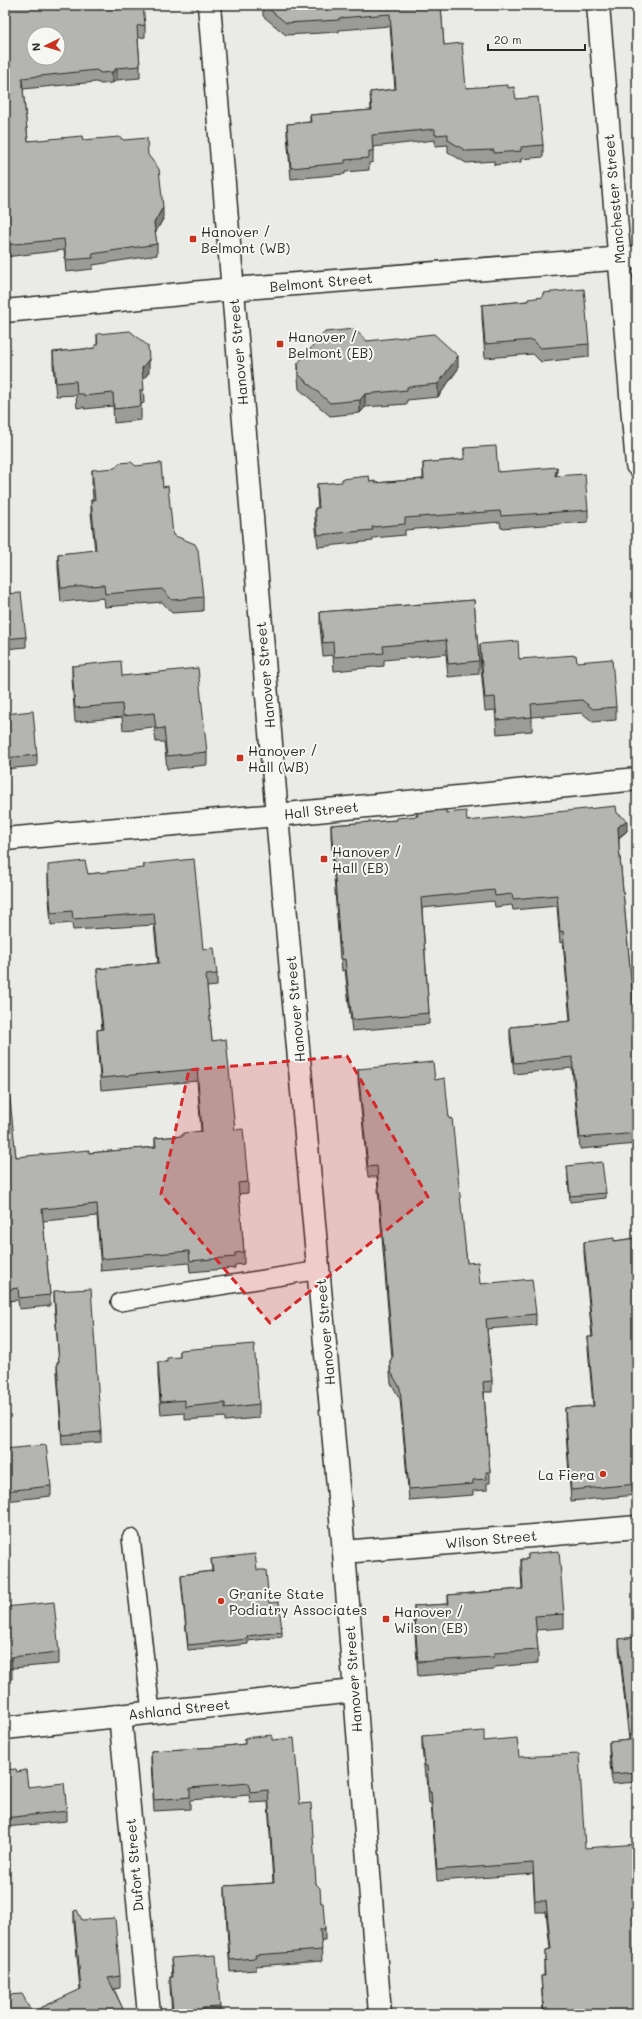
<svg xmlns="http://www.w3.org/2000/svg" width="642" height="2019" font-family="Mali,sans-serif">
<style>
.lines{fill:none;stroke-linecap:round;stroke-linejoin:round}
.service-casing{stroke:#2b2b2b;stroke-width:20}
.minor-casing{stroke:#2b2b2b;stroke-width:25}
.tertiary-casing{stroke:#2b2b2b;stroke-width:25}
.service{stroke:#f6f6f2;stroke-width:17}
.minor{stroke:#f6f6f2;stroke-width:22}
.tertiary{stroke:#f6f6f2;stroke-width:22}
.wall{fill:#9b9b98;stroke:#2b2b2b}
.shaded-wall{fill:#7e7e7c;stroke:#2b2b2b}
.building{fill:#b4b4b1;stroke:#2b2b2b;fill-rule:evenodd}
.marked{fill:#d62828;fill-opacity:0.2;stroke:#d62828;stroke-width:3;stroke-dasharray:8 5;stroke-linejoin:round}
.poi-dot{fill:#c8321e;stroke:#f6f6f2;stroke-width:1.5}
.labels{text-anchor:middle;dominant-baseline:central;stroke-width:4;stroke-linejoin:round;paint-order:stroke}
.street-label{font-size:14px;fill:#2b2b2b;stroke:#f6f6f2}
.poi-label{font-size:14px;fill:#2b2b2b;stroke:#f6f6f2;text-anchor:start}
</style>
<rect width="100%" height="100%" fill="#eaeae6"/>
<filter id="ink" filterUnits="userSpaceOnUse"><feTurbulence type="fractalNoise" baseFrequency=".025" numOctaves="2"/><feDisplacementMap in="SourceGraphic" scale="8" xChannelSelector="R" yChannelSelector="G"/><feConvolveMatrix kernelMatrix="1 2 1 2 8 2 1 2 1" color-interpolation-filters="sRGB"/></filter>
<g filter="url(#ink)">
<g class="lines">
<!-- service casing -->
<g class="service-casing">
<g id="service">
<path d="M120,1302L320,1270"/>
<path d="M131,1538L151,1712"/>
</g>
</g>
<!-- minor casing -->
<g class="minor-casing">
<g id="minor">
<path d="M598,5L637,465"/>
<path d="M5,311L233,289L637,257"/>
<path d="M5,839L277,815L637,779"/>
<path d="M344,1552L637,1527"/>
<path d="M120,1715L149,2014"/>
<path d="M5,1728L354,1691"/>
</g>
</g>
<!-- tertiary casing -->
<g class="tertiary-casing">
<path id="tertiary" d="M209,5L279,839L344,1552L380,2014"/>
</g>
<!-- service -->
<use href="#service" class="service"/>
<!-- minor -->
<use href="#minor" class="minor"/>
<!-- tertiary -->
<use href="#tertiary" class="tertiary"/>
</g>
<!-- wall -->
<g class="wall">
<path d="M5,5L145,25V37L138,38L140,66V78L117,80L112,83L101,84L96,82L23,89L28,141L83,140L148,155L163,219L155,233L157,244V255L93,265V269L66,272L64,250L5,257Z"/>
<path d="M263,5H475L441,8L444,45L466,88H508L516,99L543,145V157L521,159V162L494,165V161L466,163L448,152V145L435,146V140L373,147V162L369,163V170L345,172V174L291,179L287,135V124L310,122V115L371,110L370,92L395,89L390,26L339,30V32L286,35L263,16Z"/>
<path d="M543,293L589,344V357L541,362L533,354L485,358L482,318V305L528,301L543,297Z"/>
<path d="M97,334L149,372L143,380L144,403L141,404V420L114,423L113,406L84,409V407L77,408L76,395L56,396L53,365V352L95,348L97,345Z"/>
<path d="M367,341L458,369L438,397L407,400V404L365,407L360,413L330,416L299,389L298,377V363Z"/>
<path d="M464,448L498,472L557,476L588,510V522L501,528L500,522L405,530V535L373,538V541L318,547L315,520V508H318L317,496V484L370,482L375,483L423,479V463L464,459Z"/>
<path d="M92,470L163,487L173,535L203,597V611L172,613L162,602L105,607L104,598L61,602L58,568V554L95,551L91,513V500H93L92,484Z"/>
<path d="M5,594L26,637V647L5,649Z"/>
<path d="M474,600L479,661V674L448,677L446,654L384,660V666L334,671L333,655L323,656L320,626V612Z"/>
<path d="M480,644L519,659L577,662L616,707V720L593,722L582,713L532,717V731L497,734L495,710L485,711L480,658Z"/>
<path d="M72,666L122,676L207,752V765L167,769L164,742H156L154,727L123,730L122,717L75,722L72,679Z"/>
<path d="M5,714L37,755V766L5,769Z"/>
<path d="M417,813H446L467,821L617,813L627,831L619,838V847L637,1045V1144L580,1149L572,1068L514,1074L510,1038V1027L570,1021L563,942L560,943L557,906L513,910L512,905L495,907L494,901L422,908L429,1013V1024L352,1031L345,970L342,971L341,959H340L331,836V825L397,820L417,816Z"/>
<path d="M144,864L203,949L217,974V986L207,987L212,1041L248,1182V1193L239,1194L244,1252V1264L235,1265V1268L190,1272L189,1263L101,1271L97,1216L43,1221L50,1295V1306L19,1309L18,1300L5,1301V1075L16,1157L89,1153L155,1147V1138L183,1136L201,1131L197,1081L101,1090L97,1042V1030L102,1029L97,981V969L158,963L154,925L73,930L72,923L51,925L48,885V873L88,874L144,869Z"/>
<path d="M358,1069L435,1080L449,1119L467,1263L480,1284L536,1314V1325L487,1329L492,1381V1392H484L490,1472V1483H487V1490L473,1491V1495L409,1500L400,1399L391,1383L390,1372V1361L392,1358L377,1177H368L358,1080Z"/>
<path d="M567,1166L606,1193V1198L570,1202Z"/>
<path d="M637,1238V1495L571,1501L565,1419V1408L593,1406L588,1348V1337H592L584,1253V1242L614,1241Z"/>
<path d="M54,1291L101,1432V1442L62,1445L57,1372V1362H59L54,1301Z"/>
<path d="M180,1350L259,1404V1418L225,1421V1417L185,1420V1413L161,1415L158,1376V1362H167L180,1357Z"/>
<path d="M5,1449L51,1486V1496L5,1501Z"/>
<path d="M528,1554L564,1614V1628L536,1630L538,1650V1663L494,1667V1670L418,1676L414,1620V1606L448,1604V1595L522,1589L521,1573V1559H528Z"/>
<path d="M211,1559L257,1570L269,1603L282,1632V1637L248,1641V1644L188,1650L181,1580V1575L212,1571Z"/>
<path d="M5,1607L59,1652V1664L12,1668V1679L5,1680Z"/>
<path d="M637,1637V1782L612,1784L609,1752V1742L629,1740L619,1648V1639Z"/>
<path d="M422,1736L484,1741L519,1757L585,1848L637,2014H543L541,1976H544V1962L546,1961V1950L550,1949L546,1912H535L533,1874L437,1881L431,1803H429L427,1777H425L422,1747Z"/>
<path d="M245,1738L272,1740L300,1804L316,1884L321,1903L325,1929V1940H321L322,1961L256,1966V1970L230,1972L225,1898V1886L273,1883L268,1802L250,1803L249,1795L190,1800V1809L154,1811L151,1763V1751L217,1747L245,1744Z"/>
<path d="M5,1770L17,1772L28,1787L67,1811V1821L6,1827L9,1866V1875L5,1876Z"/>
<path d="M74,1911L82,1920L120,1976V1988L114,1989L125,2014H5V1995L32,2012L80,1990L74,1922Z"/>
<path d="M171,1958L220,2007V2014H172L170,1987V1977H172Z"/>
</g>
<!-- shaded-wall -->
<g class="shaded-wall">
<path d="M117,68V80L112,83V72Z"/>
<path d="M163,207V219L154,235V223Z"/>
<path d="M458,356V369L438,397V384Z"/>
<path d="M149,359V372L142,382V368Z"/>
<path d="M365,394V407L360,413V400Z"/>
<path d="M557,467V478L555,476Z"/>
<path d="M627,820V831L618,838V827Z"/>
</g>
<!-- building -->
<g class="building">
<path d="M5,5H143L145,25L137,26L140,66L117,68L112,72L101,73L96,70L22,78L28,141L82,136L83,140L119,137L124,140L147,138L148,155L159,169L163,207L154,223L157,244L92,254L93,258L66,260L64,239L5,245ZM34,34H58V58H34Z"/>
<path d="M264,5H441L444,45L462,43L466,88L508,85V88L514,87L516,99L538,97L543,145L521,147V151L494,153V150L466,151L448,140V134L435,135V129L372,135L373,151H369V158L345,160V163L291,168L287,124L311,122L310,115L372,110L370,92L396,89L390,14L339,18V20L286,23Z"/>
<path d="M584,289L589,344L541,348L533,340L485,344L482,305L528,301V299L543,297V293Z"/>
<path d="M354,329L367,341L434,334L458,356L438,384L407,387V390L365,394L360,400L330,403L299,375L298,363L325,332Z"/>
<path d="M130,331L148,346L149,359L142,368L144,390H140L141,406L114,409L113,393L84,396V394H77L76,381L56,383L53,352L95,348V345H98L97,334Z"/>
<path d="M496,446L498,472L557,467L555,476L585,474L588,510L501,516L500,511L405,518V524L372,527L373,530L318,535L315,508H319L317,484L342,482V479L369,476L370,482L375,481V483L424,479L423,463L465,459L464,448Z"/>
<path d="M131,462L136,466L161,463L163,487L168,486L173,535L195,544L198,550L203,597L172,600L162,589L105,594L104,585L61,588L58,554L96,550L91,500H95L92,470L115,468L119,463Z"/>
<path d="M21,593L26,637L5,639V594Z"/>
<path d="M474,600L479,661L448,664L446,640L383,646L384,653L334,657L333,642L323,643L320,612Z"/>
<path d="M518,641L519,659L576,655L577,662L612,659L616,707L593,709L582,700L531,704L532,717L497,720L495,697L485,698L480,644Z"/>
<path d="M121,661L122,676L198,668L207,752L167,756L164,728L156,729L154,713L123,716L122,704L75,708L72,666Z"/>
<path d="M33,711L37,755L5,758V714Z"/>
<path d="M616,806L617,813L627,820L618,827L619,847L637,1045V1133L580,1138L572,1057L514,1063L510,1027L571,1021L563,931L560,932L557,895L513,899L512,894L495,896L494,890L421,898L429,1013L352,1020L345,959L342,960L341,948H340L331,825L397,820V818L418,816L417,813L446,810V813L466,811L467,821Z"/>
<path d="M194,859L203,949L214,948L217,974L206,975L212,1041L226,1039L235,1130L243,1129L248,1182L238,1183L244,1252L235,1253V1257L190,1261L189,1251L101,1259L97,1204L42,1209L50,1295L19,1298L18,1288L5,1290V1075V1080H8L16,1157L89,1150V1153L156,1147L155,1138L183,1136V1133L202,1131L197,1069L101,1078L97,1030L103,1029L97,969L159,963L154,913L73,919L72,911L51,913L48,873V865L85,861L88,874L144,868V864Z"/>
<path d="M433,1062L435,1080L445,1078L449,1119L452,1118L467,1263L478,1262L480,1284L532,1279L536,1314L486,1319L492,1381L483,1382L490,1472H486L487,1479L473,1480V1484L409,1489L400,1388L391,1372L390,1361L393,1356L377,1166L368,1167L358,1069Z"/>
<path d="M602,1162L606,1193L570,1196L567,1166Z"/>
<path d="M614,1238V1241L637,1238V1484L571,1490L565,1408L594,1406L588,1337H593L584,1242Z"/>
<path d="M91,1289L101,1432L62,1435L57,1362H59L54,1291Z"/>
<path d="M254,1344L259,1404L225,1408V1403L185,1407V1400L161,1402L158,1362H167V1358L180,1357V1350Z"/>
<path d="M46,1445L51,1486L5,1491V1449Z"/>
<path d="M559,1551L564,1614L535,1616L538,1650L494,1653V1657L418,1662L414,1606L449,1604L448,1595L523,1589L521,1559H528V1554Z"/>
<path d="M255,1554L257,1570H266L269,1603L279,1602L282,1632L247,1636L248,1639L188,1645L181,1575L213,1571L211,1559Z"/>
<path d="M54,1602L59,1652L11,1657L12,1668L5,1669V1607Z"/>
<path d="M637,1637V1772L612,1774L609,1742L630,1740L619,1639Z"/>
<path d="M484,1731V1741L517,1738L519,1757L579,1754L585,1848L637,1844V2014H634V2012L606,2014H544L541,1976H545L544,1962L546,1961V1950L551,1949L546,1901H535L533,1863L437,1870L431,1792H429L427,1766H425L422,1736Z"/>
<path d="M272,1735V1740L294,1738L300,1804L311,1803L316,1884L320,1888L321,1903H323L325,1929H320L322,1950L255,1955L256,1958L230,1960L225,1886L274,1883L268,1790L250,1792L249,1783L190,1788V1797L154,1800L151,1751L217,1747L245,1744V1738Z"/>
<path d="M16,1769L17,1772L26,1770L28,1787L64,1783L67,1811L5,1818L9,1866H5V1770Z"/>
<path d="M77,1910L82,1920L115,1918L120,1976L108,1978L125,2013L124,2014H5V1992V1995L22,1994L32,2012L81,1989L74,1911Z"/>
<path d="M216,1955L220,2007L203,2008L204,2014H175V2011H173L170,1977H173L171,1958Z"/>
</g>
</g>
<!-- marked area -->
<path class="marked" d="M347,1056L428,1197L270,1323L161,1194L189,1070Z"/>
<!-- markers -->
<g class="poi-dot">
<rect x="189" y="235" width="8" height="8" rx="2"/>
<rect x="276" y="340" width="8" height="8" rx="2"/>
<rect x="236" y="754" width="8" height="8" rx="2"/>
<rect x="320" y="855" width="8" height="8" rx="2"/>
<circle cx="603" cy="1474" r="4"/>
<circle cx="221" cy="1601" r="4"/>
<rect x="382" y="1615" width="8" height="8" rx="2"/>
</g>
<g class="labels">
<!-- street labels -->
<g class="street-label">
<text transform="translate(614 199) rotate(-95)">Manchester Street</text>
<text transform="translate(321 282) rotate(-5)">Belmont Street</text>
<text transform="translate(238 352) rotate(-95)">Hanover Street</text>
<text transform="translate(265 675) rotate(-95)">Hanover Street</text>
<text transform="translate(321 810) rotate(-6)">Hall Street</text>
<text transform="translate(295 1009) rotate(-95)">Hanover Street</text>
<text transform="translate(325 1332) rotate(-95)">Hanover Street</text>
<text transform="translate(491 1539) rotate(-5)">Wilson Street</text>
<text transform="translate(353 1679) rotate(-94)">Hanover Street</text>
<text transform="translate(179 1709) rotate(-6)">Ashland Street</text>
<text transform="translate(134 1865) rotate(-95)">Dufort Street</text>
</g>
<!-- poi labels -->
<g class="poi-label">
<text x="201" y="231">Hanover /<tspan x="201" dy="16">Belmont (WB)</tspan></text>
<text x="288" y="336">Hanover /<tspan x="288" dy="16">Belmont (EB)</tspan></text>
<text x="248" y="750">Hanover /<tspan x="248" dy="16">Hall (WB)</tspan></text>
<text x="332" y="851">Hanover /<tspan x="332" dy="16">Hall (EB)</tspan></text>
<text x="595" y="1474" text-anchor="end">La Fiera</text>
<text x="229" y="1593">Granite State<tspan x="229" dy="16">Podiatry Associates</tspan></text>
<text x="394" y="1611">Hanover /<tspan x="394" dy="16">Wilson (EB)</tspan></text>
</g>
</g>
<!-- margin -->
<rect width="642" height="2019" fill="none" stroke="#f6f6f2" stroke-width="20"/>
<rect x="10" y="10" width="622" height="1999" fill="none" stroke="#2b2b2b" stroke-width="1.5" filter="url(#ink)"/>
<!-- north arrow -->
<g transform="translate(46 46) rotate(265)"><circle r="19" fill="#f6f6f2" stroke="#a5a5a2"/>
<path d="M0-3L7 15L0 10L-7 15Z" fill="#c8321e"/>
<text y="-6" font-size="11" font-weight="bold" text-anchor="middle" fill="#2b2b2b">N</text>
</g>
<!-- scale -->
<path d="M488 44v6h97v-6" fill="none" stroke="#2b2b2b" stroke-width="2"/>
<text x="494" y="44" font-size="12" fill="#2b2b2b" stroke="#f6f6f2" stroke-width="3" paint-order="stroke">20 m</text>
</svg>
